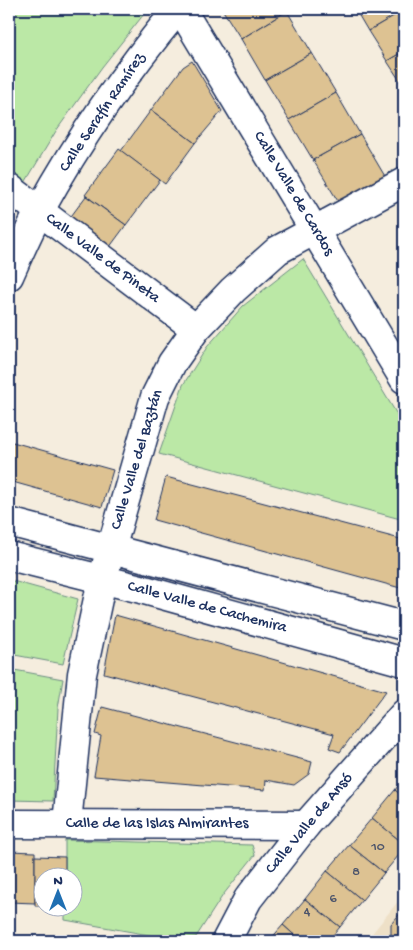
<svg xmlns="http://www.w3.org/2000/svg" width="413" height="950" font-family="'Gochi Hand',sans-serif">
<style>
.built{fill:#eee0c7}
.green{fill:#bbe8a6;stroke:#6b8c82}
.building{fill:#ddc292;stroke:#1b2f5e}
.lines{fill:none;stroke-linecap:round;stroke-linejoin:round}
.street-casing{stroke:#1b2f5e;stroke-width:31}
.street{stroke:#fff;stroke-width:28}
.labels{text-anchor:middle;dominant-baseline:central;stroke-width:4;stroke-linejoin:round;paint-order:stroke}
.number-label{font-size:14px;fill:#4c546b}
.street-label{font-size:16px;fill:#1b2f5e;stroke:#fff}
</style>
<rect width="100%" height="100%" fill="#f5edde"/>
<filter id="ink" filterUnits="userSpaceOnUse"><feTurbulence type="fractalNoise" baseFrequency=".02" numOctaves="2"/><feDisplacementMap in="SourceGraphic" scale="10" xChannelSelector="R" yChannelSelector="G"/><feConvolveMatrix kernelMatrix="1 2 1 2 8 2 1 2 1" color-interpolation-filters="sRGB"/></filter>
<g filter="url(#ink)">
<!-- built -->
<path class="built" d="M404,894V941H366Z"/>
<!-- green -->
<g class="green">
<path d="M9,9H148L102,67L56,131L23,186L9,175Z"/>
<path d="M303,259L404,426V520L159,454L183,385L207,347L243,306Z"/>
<path d="M9,580L78,599L63,664L9,654Z"/>
<path d="M9,669L63,679L58,708L53,801L9,800Z"/>
<path d="M65,840L252,845L255,855L223,895L196,937L177,940L65,920V908H72V878L65,877Z"/>
</g>
<!-- building -->
<g class="building">
<path d="M222,9H285L287,11L241,39Z"/>
<path d="M355,9H404V10L368,31Z"/>
<path d="M404,10V51L387,61L368,31Z"/>
<path d="M287,11L312,53L265,80L241,39Z"/>
<path d="M404,51V87L387,61Z"/>
<path d="M312,53L336,93L289,120L265,80Z"/>
<path d="M192,61L222,111L195,143L151,110L183,67Z"/>
<path d="M336,93L360,134L313,160L289,120Z"/>
<path d="M151,110L195,143L165,184L121,151Z"/>
<path d="M360,134L386,178L339,203L313,160Z"/>
<path d="M119,149L160,180L126,225L85,195Z"/>
<path d="M86,196L126,225L109,248L69,219Z"/>
<path d="M9,441L113,470L102,507L9,481Z"/>
<path d="M166,477L404,540V589L154,520Z"/>
<path d="M115,615L386,691L340,752L329,748L334,734L104,673Z"/>
<path d="M102,707L312,762L309,774L294,785L266,780L265,790L94,776L101,736L95,734Z"/>
<path d="M404,778V798L395,790Z"/>
<path d="M395,790L404,798V844L372,818Z"/>
<path d="M372,818L404,844V849L384,873L349,845Z"/>
<path d="M349,845L384,873L362,900L327,871Z"/>
<path d="M9,851L35,852V903L9,902Z"/>
<path d="M35,856L65,857V878H42V906H35Z"/>
<path d="M327,871L362,900L340,927L305,899Z"/>
<path d="M305,899L340,927L328,941H301L283,925Z"/>
<path d="M404,909V941H378V939H391V924Z"/>
<path d="M283,925L301,941H269Z"/>
</g>
<g class="lines">
<!-- street casing -->
<g class="street-casing">
<g id="street">
<path d="M181,9L404,379"/>
<path d="M9,188L196,329"/>
<path d="M9,276C19,254 28,232 40,210C79,139 126,71 178,9"/>
<path d="M9,522L404,626"/>
<path d="M9,556L141,589L404,662"/>
<path d="M67,823L82,674L102,580L155,397L172,363L196,329L233,290L278,250L404,182"/>
<path d="M9,824L306,825"/>
<path d="M226,941L248,899L306,825L404,714"/>
</g>
</g>
<!-- street -->
<use href="#street" class="street"/>
</g>
</g>
<g class="labels">
<!-- number labels -->
<g class="number-label">
<text x="378" y="847">10</text>
<text x="356" y="872">8</text>
<text x="333" y="899">6</text>
<text x="307" y="912">4</text>
</g>
<!-- street labels -->
<g class="street-label">
<text transform="translate(103 113) rotate(-56)">Calle Serafín Ramírez</text>
<text transform="translate(293 194) rotate(59)">Calle Valle de Cardos</text>
<text transform="translate(102 259) rotate(37)">Calle Valle de Pineta</text>
<text transform="translate(138 460) rotate(-73)">Calle Valle del Baztán</text>
<text transform="translate(207 608) rotate(15)">Calle Valle de Cachemira</text>
<text x="157" y="824">Calle de las Islas Almirantes</text>
<text transform="translate(310 824) rotate(-50)">Calle Valle de Ansó</text>
</g>
</g>
<!-- margin -->
<rect width="413" height="950" fill="none" stroke="#fff" stroke-width="30"/>
<rect x="15" y="15" width="383" height="920" fill="none" stroke="#1b2f5e" stroke-width="2" filter="url(#ink)"/>
<!-- north arrow -->
<g transform="translate(58 892)"><circle r="24" fill="#ffffff" stroke="#a4acbf"/>
<path d="M0-4L9 19L0 12L-9 19Z" fill="#1f6fb2"/>
<text y="-8" font-size="14" font-weight="bold" text-anchor="middle" fill="#1b2f5e">N</text>
</g>
</svg>
